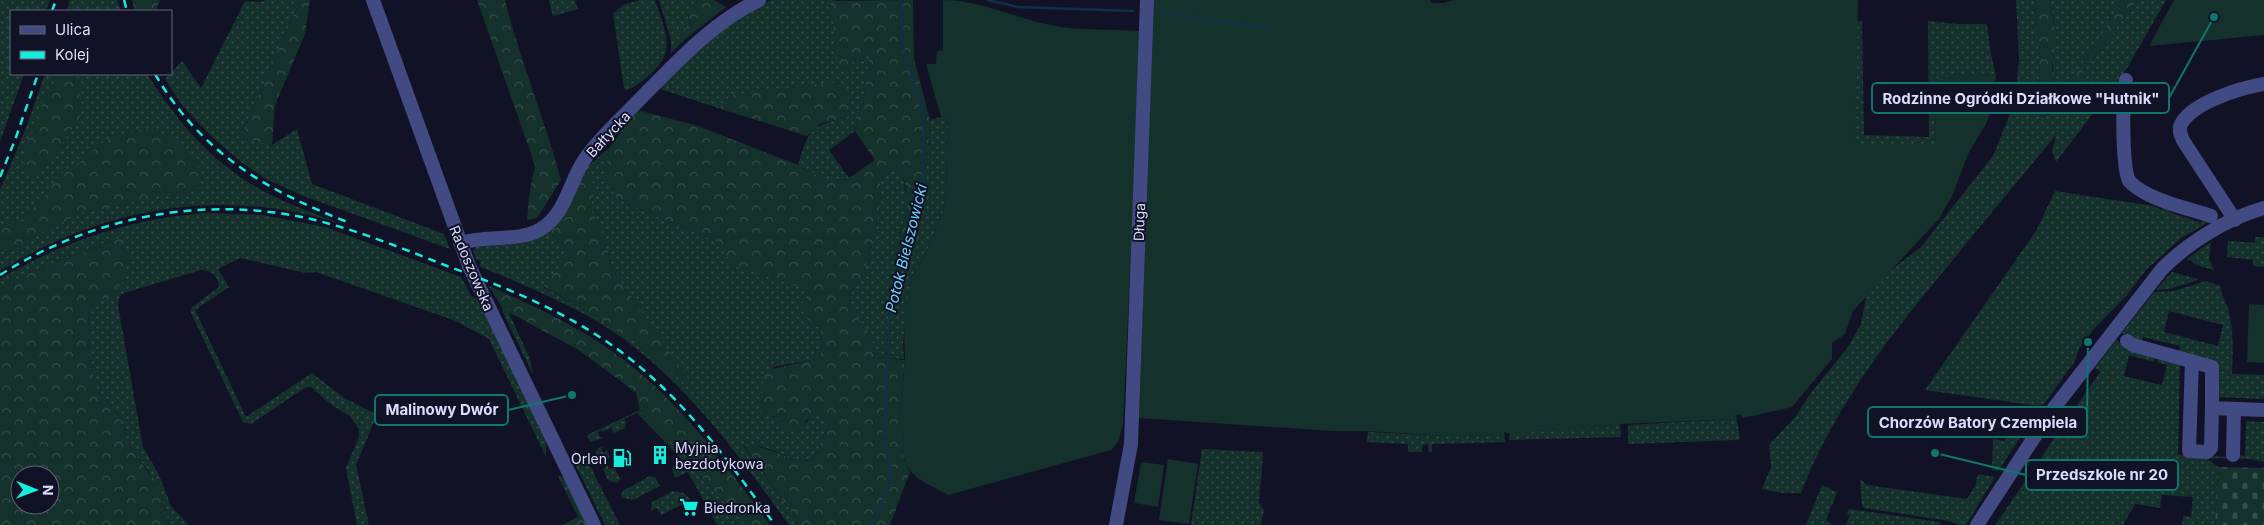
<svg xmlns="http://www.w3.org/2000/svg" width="2264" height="525" font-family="Inter,sans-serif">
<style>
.grass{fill:url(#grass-dots);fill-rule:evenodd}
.forest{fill:url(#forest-crowns);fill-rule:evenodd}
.cemetery{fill:url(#cemetery-stones)}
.garden{fill:#15312b}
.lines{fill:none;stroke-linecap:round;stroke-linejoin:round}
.stream{stroke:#112f47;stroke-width:2.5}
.minor{stroke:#414a82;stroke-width:14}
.rail{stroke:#16eddb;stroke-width:2.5;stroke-dasharray:8 6;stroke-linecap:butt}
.labels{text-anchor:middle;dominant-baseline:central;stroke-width:4;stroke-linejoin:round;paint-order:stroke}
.street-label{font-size:14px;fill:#dbddfc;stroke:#121227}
.poi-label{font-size:14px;fill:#dbddfc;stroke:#121227;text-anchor:start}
.water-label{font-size:15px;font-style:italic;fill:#71cff4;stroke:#121227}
.leader{fill:none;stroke:#0f766e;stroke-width:2}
.callout-dot{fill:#0f766e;stroke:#121227;stroke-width:2}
.callout{fill:#121227;stroke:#0f766e;stroke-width:2}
.callout-label{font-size:15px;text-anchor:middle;font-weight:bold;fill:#dbddfc}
</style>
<defs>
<pattern id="grass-dots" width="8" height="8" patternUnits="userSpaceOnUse" patternTransform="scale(1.25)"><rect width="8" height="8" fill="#15312b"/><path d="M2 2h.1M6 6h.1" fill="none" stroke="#364e4b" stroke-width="1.8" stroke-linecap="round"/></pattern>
<pattern id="forest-crowns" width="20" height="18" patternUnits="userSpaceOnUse" patternTransform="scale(1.25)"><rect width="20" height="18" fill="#15312b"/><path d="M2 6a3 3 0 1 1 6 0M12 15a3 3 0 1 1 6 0" fill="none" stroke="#364e4b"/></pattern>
<pattern id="cemetery-stones" width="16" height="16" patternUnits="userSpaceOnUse" patternTransform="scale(1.25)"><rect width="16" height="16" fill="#15312b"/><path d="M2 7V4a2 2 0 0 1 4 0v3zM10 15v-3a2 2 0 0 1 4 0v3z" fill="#364e4b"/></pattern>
</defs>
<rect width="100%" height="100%" fill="#121227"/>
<!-- grass -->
<g class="grass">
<path d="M0,0H50L46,11H11V74H24L0,142Z"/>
<path d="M70,0H117L121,11H67Z"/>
<path d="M265,0H300L240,138L272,145L297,129L312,184L444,234L450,249L301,195L266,179L241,162L211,136L182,105L165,79L182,61L201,88L245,1L262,2Z"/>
<path d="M549,0H575L578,9L553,16Z"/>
<path d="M640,0H654L656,3C666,34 677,52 649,75C643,81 634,88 626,90L624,88L613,14L623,5Z"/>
<path d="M659,0H696L688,15L692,28L690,31H687L682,37L684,40L671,53V40Z"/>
<path d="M771,0H838L831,1L853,61L870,54L864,96L855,131L829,150L849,178L831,183L798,165C810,128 809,127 848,117L732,95L718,108L657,88C690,55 727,19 771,0Z"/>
<path d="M2016,0H2035L2040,73L2037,110L2042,116L2051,114L2137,0H2166L2126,70L2056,162L2052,151L2056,135C2021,177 1986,219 1952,261C1892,333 1835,405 1801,493H1782L1762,489L1771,467L1769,445L1796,416L1811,393L1848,347L1861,324L1867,292L1875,282L1921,247L1993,156L2010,114L2016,92L2019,59Z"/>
<path d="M2050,0H2121L2099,41L2064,88H2057C2050,70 2054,55 2055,36C2056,24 2052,12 2050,0Z"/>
<path d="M1862,21L1864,135L1929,137L1928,21L1957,24H1987L1991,55L1996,75L1937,78L1935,145H1854L1857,22Z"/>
<path d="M45,74H147C174,116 205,155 248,182C279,202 316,214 350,227C230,185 107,205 0,271V190L26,128Z"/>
<path d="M941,117L948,118L946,191L943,212L925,255L910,280L903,343L904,359L875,357L871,335L848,306L851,293L862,277L870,253L881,201L880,184L884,176L893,171L902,173L908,204L896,250L905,252L925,192L930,120Z"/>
<path d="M609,148L604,174L616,197L650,214L721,243L807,286L810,296L807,319L821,329L822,352L816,359L773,367L772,417L806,423L811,416L824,414L829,423L814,459L797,463C780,452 764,445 743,445L801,525H789C732,446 673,363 586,315C551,296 515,281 479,266L481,261L476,259L473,251L476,247L524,243L549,231L570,252L544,288C601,316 657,354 702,400L612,269L604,235L590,208L596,188L584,170Z"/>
<path d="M2055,191L2153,206L2162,210L2165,203L2171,205L2169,212L2201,223L2208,219L2210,221L2180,239L2147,269L2126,296L2093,330L2079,349L2075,361L2044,404L2040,406L1925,390L2036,231Z"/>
<path d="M207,213L262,215L325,227L461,277L471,295L478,300L546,441V457L489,339L456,321L316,272L306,273L240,258L218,269L229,287L195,310L246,417L312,373L343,397L377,415L356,465L369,525H357L346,468L359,437V429L350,416L333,406L311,387H306L251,424L243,422L190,311L192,307L219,287C219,277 211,270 201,270L124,293L120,296L118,305L143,447L159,475L171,506L189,525H172L165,514L161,494L148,470L132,451L119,415L98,392L94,381L88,336L89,310L94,302L112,295L129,258L122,247L123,237L33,271L0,289V279C63,241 133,218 207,213Z"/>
<path d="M2255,237H2264V267L2253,266V260L2227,257L2228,241L2255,243Z"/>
<path d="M2211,242L2209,259L2214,270L2196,265L2191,260L2188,261L2187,259Z"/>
<path d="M2172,272L2198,279V280L2169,289L2156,290Z"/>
<path d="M2206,281L2221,286C2220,293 2226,301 2228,309C2234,330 2233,351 2232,374L2264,375V399L2219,397L2216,363L2179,353L2180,346L2143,337L2141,344L2135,343L2122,333L2154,292L2174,291ZM2169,311L2223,325L2218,346L2164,332Z"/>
<path d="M503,306L508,308L512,314L509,313L530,359L533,375L503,312L502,308Z"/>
<path d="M2116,340L2131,351L2155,358L2154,362L2129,355L2124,376L2162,385L2167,365L2157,362L2159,356L2180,364L2178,455L2237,457L2238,455L2245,456L2246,421L2264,422V462L2252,459L2206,458L2218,467L2215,525H2182L2183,516L2191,517L2193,497L2162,495L2160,508L2135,504L2123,525H1995L2100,372L2095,368Z"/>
<path d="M640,410L746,525H717L688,472L675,478L672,468L681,459L637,413L624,419L626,423L625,428L614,433L611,428L602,432L601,430L598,432L599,436L604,438L590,442L587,435Z"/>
<path d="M1736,415L1740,439L1736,440L1628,444V425L1734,419Z"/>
<path d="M1620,424L1621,437L1509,440L1510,433Z"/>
<path d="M2007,430L2022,435L1998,471L1992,470L1993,439L2005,441Z"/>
<path d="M1368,432L1448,436L1500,435L1504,432L1505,442L1432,444V452H1429L1428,444L1422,445V452H1408V444L1367,442Z"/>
<path d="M605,446L601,449L603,453L607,450L610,457L605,460L609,469L614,467L620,478H622L617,483L608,480L603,469L606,467L605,465L601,466L595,453L599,448Z"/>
<path d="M1202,449L1262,452L1263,456L1259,503L1264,510L1261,525H1191Z"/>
<path d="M580,457L587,460L620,525H605L576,466L575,463Z"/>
<path d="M1978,474L1995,477L1966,525H1959L1950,521L1864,508L1862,506L1860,479L1867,485L1967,499L1975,486Z"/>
<path d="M650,476L655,477L660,486L633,500L622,498L621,494L624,490Z"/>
<path d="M1822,485L1837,492L1826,520L1831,523L1830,525H1806Z"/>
<path d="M673,491L684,493L691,500L661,515L657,508L651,511L652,502Z"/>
<path d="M1849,509L1939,522L1941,525H1846L1850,515L1847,514Z"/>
</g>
<!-- forest -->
<g class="forest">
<path d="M132,0H160L156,11H135Z"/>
<path d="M300,0H310L305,34L275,105L272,145L240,138Z"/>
<path d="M477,0H505C520,61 545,119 561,180L537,218L527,220L529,196L535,165Z"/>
<path d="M696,0H714L726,7L684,40L676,30L682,27L690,31L692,26L688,14Z"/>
<path d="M913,0L914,59L930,120L925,192L905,253L896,250C904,220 912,203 902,173L893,171L884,176L880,184L881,201L870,253L862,277L851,293L848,306L871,335L875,357L905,360L899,423L902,429L904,460L910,472L890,525H801L743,444C764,447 779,452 797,463L814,459L829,423L824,414L811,416L798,429L786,430L779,418L760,413L764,371L816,359L822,352L821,329L807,319L800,305L810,296L807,287L796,286L731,265L721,243L650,214L616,197L604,174L609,148L637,110L698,126L798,165L831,183L849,178L875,160L855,131L864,96L870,54L853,61L849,76L838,63L830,1Z"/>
<path d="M2035,0H2050L2056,35L2052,68L2057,88H2064L2099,41L2121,0H2137L2051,114L2040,116L2037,110L2040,73Z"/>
<path d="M58,74H77L82,105L81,115L51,162L42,170L28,175C15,158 32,136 38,120C41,113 41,104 44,97C48,89 55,83 58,74Z"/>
<path d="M837,82L849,99L848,117L820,124L807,136L718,108L732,95Z"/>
<path d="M143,129L171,137L185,147L201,172L200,185L197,189L187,194L160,195L119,206L84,212L46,230L22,247L0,252V229L8,223L21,220L46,195L60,174L83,160L103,141Z"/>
<path d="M584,170L596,188L590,208L604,234L612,269L705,403C659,356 602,317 544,287L570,252L549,231C569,214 574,193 584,170Z"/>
<path d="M124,237L122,247L129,258L123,282L112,295L94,302L89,310L88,336L94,381L98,392L119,415L132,451L154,479L161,494L165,514L172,525H0V289L33,271ZM20,475H50V505H20Z"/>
<path d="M489,286C528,303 565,320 600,343C671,389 721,458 770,525H746L640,410L636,393L618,379L577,349L512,314L506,306L502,308Z"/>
<path d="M558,476L563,477L588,525H562L578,517Z"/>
</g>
<!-- cemetery -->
<path class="cemetery" d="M2218,467L2264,468V525H2215Z"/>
<!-- garden -->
<g class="garden">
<path d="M943,0C980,0 1015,18 1051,25C1079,31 1110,29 1139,31L1135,164L1123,425L1118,442L1111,450L948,495C928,483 905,478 903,451C903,441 904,431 899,424L905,360L904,323L910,280L925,255L943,212L946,191L948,118L941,117L926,64H936L937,51L943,50Z"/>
<path d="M1153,0H1430L1431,3H1444L1453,0H1858L1855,145H1935L1937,78L1996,75L1992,108L1986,124L1968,154L1953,194L1939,219L1853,311L1845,334L1832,343V359L1792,407L1743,418L1740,414L1736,415L1734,419L1620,424L1615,427L1545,430L1512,434L1504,432L1500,435L1448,436L1366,431H1331L1139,418Z"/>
<path d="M2174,0H2264V35L2149,46Z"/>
<path d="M2249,304L2264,305V363L2247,362Z"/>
<path d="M1168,459L1198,464L1189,524L1159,520Z"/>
<path d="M1141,462L1164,465L1158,507L1134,503Z"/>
</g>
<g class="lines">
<!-- stream -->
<g class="stream">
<path d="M988,0L1018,7L1133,11"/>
<path d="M1154,11L1272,29"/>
<path d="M872,525L891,484V468L886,454L884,431L890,304L895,277L923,187L924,115L903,47L901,0"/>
</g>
<!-- minor -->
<g class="minor">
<path d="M373,0L469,266L594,525"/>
<path d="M2126,80C2122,96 2122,166 2129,181C2147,200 2187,208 2211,216"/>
<path d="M2235,220L2184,142C2181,136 2178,130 2181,124C2193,102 2241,88 2264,84"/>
<path d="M460,243C486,235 520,242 541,229C568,212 569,179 587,156C603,134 624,116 642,97C678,61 712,23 759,0"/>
<path d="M2127,341L2133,345L2212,367V408L2264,410"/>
<path d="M2192,361L2189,451L2207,452L2211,448L2212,408"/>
<path d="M2233,455L2234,409"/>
<path d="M1116,525L1131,444L1147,0"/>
<path d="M1977,525L2050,413L2162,269C2189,242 2226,219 2264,208"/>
</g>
<!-- rail -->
<g class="rail">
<path d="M124,0L127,11"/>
<path d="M52,11L56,0"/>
<path d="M155,74C201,153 267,191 350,223"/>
<path d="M0,177L15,140L38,74"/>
<path d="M0,275C93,216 207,194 315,220C360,231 404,249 447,266C513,290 579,317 634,362C691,408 732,466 775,525"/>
</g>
</g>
<!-- icons -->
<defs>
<g id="building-bare" transform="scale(1.5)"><path d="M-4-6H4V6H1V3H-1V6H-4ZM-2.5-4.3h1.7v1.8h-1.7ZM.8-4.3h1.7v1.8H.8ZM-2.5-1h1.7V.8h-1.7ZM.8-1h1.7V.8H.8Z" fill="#16eddb" stroke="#121227" stroke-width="2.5" paint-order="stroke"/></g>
<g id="fuel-bare" transform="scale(1.5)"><path d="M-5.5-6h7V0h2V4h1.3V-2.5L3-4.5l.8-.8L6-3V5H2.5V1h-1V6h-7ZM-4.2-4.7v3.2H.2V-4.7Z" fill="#16eddb" stroke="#121227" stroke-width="2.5" paint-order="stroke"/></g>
<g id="supermarket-bare" transform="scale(1.5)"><path d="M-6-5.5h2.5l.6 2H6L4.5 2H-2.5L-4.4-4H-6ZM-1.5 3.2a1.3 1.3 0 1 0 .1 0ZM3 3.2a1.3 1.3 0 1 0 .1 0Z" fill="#16eddb" stroke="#121227" stroke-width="2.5" paint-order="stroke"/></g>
</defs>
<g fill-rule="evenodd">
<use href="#building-bare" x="660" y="455"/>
<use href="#fuel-bare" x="622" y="458"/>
<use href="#supermarket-bare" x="689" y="507"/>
</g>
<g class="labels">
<!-- street labels -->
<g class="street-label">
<text transform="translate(608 134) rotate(-47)">Bałtycka</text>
<text transform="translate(1139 222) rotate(-88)">Długa</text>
<text transform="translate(472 268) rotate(67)">Radoszowska</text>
</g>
<!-- poi labels -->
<g class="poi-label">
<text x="675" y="447">Myjnia<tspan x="675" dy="16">bezdotykowa</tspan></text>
<text x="607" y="458" text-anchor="end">Orlen</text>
<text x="704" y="507">Biedronka</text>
</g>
<!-- water labels -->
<g class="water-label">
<text transform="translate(906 248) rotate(-76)">Potok Bielszowicki</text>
</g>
</g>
<!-- callouts -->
<path class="leader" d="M2214 17L2169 98M572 395L508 410M2088 342L2087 422M1935 453L2026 475"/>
<g class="callout-dot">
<circle cx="2214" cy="17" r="5"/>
<circle cx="572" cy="395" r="5"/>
<circle cx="2088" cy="342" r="5"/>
<circle cx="1935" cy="453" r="5"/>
</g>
<g class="callout">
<rect x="1872" y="83" width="297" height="30" rx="5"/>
<rect x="375" y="395" width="133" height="30" rx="5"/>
<rect x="1868" y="407" width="219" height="30" rx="5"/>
<rect x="2026" y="460" width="152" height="30" rx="5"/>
</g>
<g class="callout-label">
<text x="2021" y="104">Rodzinne Ogródki Działkowe "Hutnik"</text>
<text x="442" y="415">Malinowy Dwór</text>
<text x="1978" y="428">Chorzów Batory Czempiela</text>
<text x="2102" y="480">Przedszkole nr 20</text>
</g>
<!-- legend -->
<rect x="10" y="10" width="162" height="65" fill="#121227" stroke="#62637c"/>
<rect x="20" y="26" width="25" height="8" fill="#414a82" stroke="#62637c"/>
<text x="55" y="35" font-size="15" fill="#dbddfc">Ulica</text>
<rect x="20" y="51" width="25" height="8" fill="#16eddb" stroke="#62637c"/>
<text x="55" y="60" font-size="15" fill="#dbddfc">Kolej</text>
<!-- north arrow -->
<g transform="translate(35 490) rotate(91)"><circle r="24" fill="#121227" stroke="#62637c"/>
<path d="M0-4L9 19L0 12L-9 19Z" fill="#16eddb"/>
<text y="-8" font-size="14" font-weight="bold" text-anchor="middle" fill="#dbddfc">N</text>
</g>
</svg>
